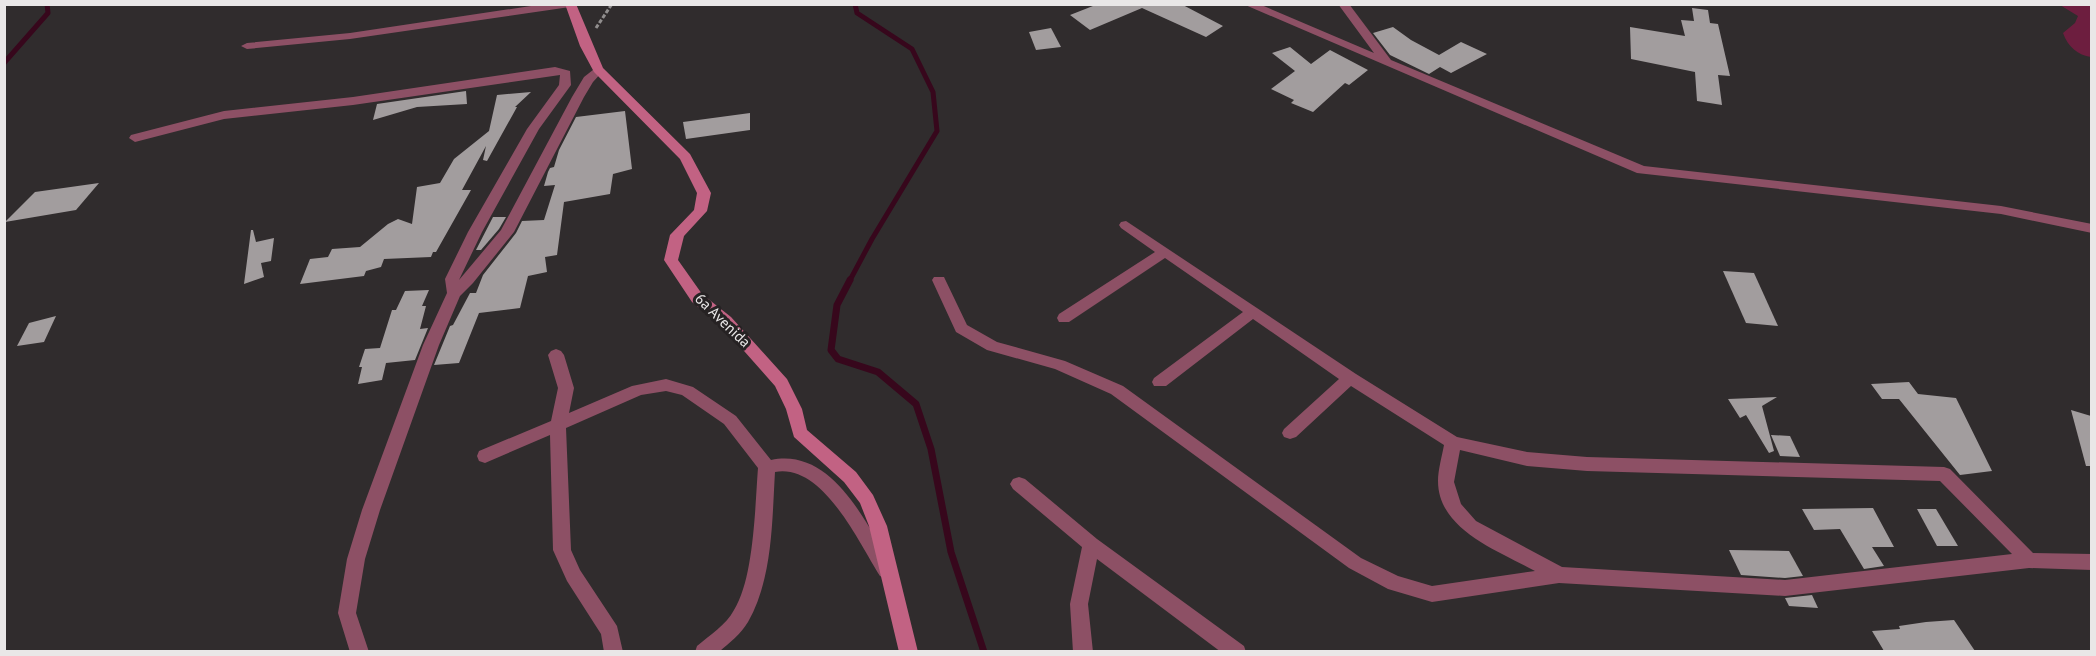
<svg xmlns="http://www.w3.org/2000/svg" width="2096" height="656" font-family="'PT Sans',sans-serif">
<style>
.green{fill:#6d1e3f}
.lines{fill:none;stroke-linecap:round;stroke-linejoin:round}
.stream-far1{stroke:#37071c;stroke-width:5}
.stream{stroke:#37071c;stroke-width:7}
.building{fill:#a29d9e}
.path{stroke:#918e8e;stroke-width:3;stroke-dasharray:4 2;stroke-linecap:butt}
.street{fill:#8d5065;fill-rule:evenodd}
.secondary{fill:#c26283;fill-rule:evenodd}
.labels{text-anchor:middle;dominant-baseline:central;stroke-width:6;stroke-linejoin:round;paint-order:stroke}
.street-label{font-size:15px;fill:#e9e7e7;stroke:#262223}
</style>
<rect width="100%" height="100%" fill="#302c2d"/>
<!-- green -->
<path class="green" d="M2060,5H2091V57C2078,55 2068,47 2063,33L2075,23L2078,16Z"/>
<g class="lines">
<!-- stream-far1 -->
<g class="stream-far1">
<path d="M4,63L48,13L47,4"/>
<path d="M849,282L872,239L937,131L933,92L912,49L857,13L855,4"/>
</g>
<!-- stream -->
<path class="stream" d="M850,280L837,305L831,350L838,359L878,372L916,404L931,449L951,552L984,652"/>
</g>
<!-- building -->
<g class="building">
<path d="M1098,4H1181L1223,26L1206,37L1142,8L1090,30L1070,15Z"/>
<path d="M1692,8L1708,10L1710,23L1718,24L1730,76L1718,75L1722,105L1697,101L1695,72L1631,59L1630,27L1685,36L1681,20L1694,21Z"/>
<path d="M1393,27L1411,40L1439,55L1461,42L1487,54L1451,73L1440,67L1429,74L1390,55L1373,33Z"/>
<path d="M1051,28L1061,47L1036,50L1029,32Z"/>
<path d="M1290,47L1311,64L1330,50L1368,70L1349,85L1345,83L1313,112L1291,103L1294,100L1271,89L1295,71L1272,53Z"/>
<path d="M466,91L467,104L417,107L373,120L377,104Z"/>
<path d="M531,92L515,107H517L487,161L483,160L486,146L462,190H471L436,252H433L431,257L384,259L381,267L366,271L364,276L300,284L310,259L328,257L332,249L360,247L388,224L398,219L412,224L417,187L440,183L454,159L489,131L497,95Z"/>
<path d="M625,111L632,169L613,174L610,194L564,202L557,255L545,257L547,272L528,276L520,308L479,313L459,363L434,365L450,326L453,325L470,293H476L483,275L516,233L522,221L544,220L555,185L544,186L548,172L550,168L554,167L559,150L576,117Z"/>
<path d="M750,113V130L686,139L683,122Z"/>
<path d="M99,183L76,210L5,222L35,192Z"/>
<path d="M493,217H506L499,229L481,250H476Z"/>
<path d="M251,230H253L256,242L274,238L271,261L261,263L264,277L244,284Z"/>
<path d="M1723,271L1754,273L1778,326L1746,323Z"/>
<path d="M429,290L422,306H426L420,329L428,328L415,360L386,363L382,380L358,384L362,367H359L365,349L380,348L392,310H396L405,291Z"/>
<path d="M56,316L44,342L17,346L29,323Z"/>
<path d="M1909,382L1918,394L1956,398L1992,471L1960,475L1899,399H1882L1871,384Z"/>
<path d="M1777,397L1762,406L1774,451L1769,453L1746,415L1740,418L1728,399Z"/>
<path d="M2071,410L2091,416V466H2086Z"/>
<path d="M1771,435L1790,436L1800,457L1780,456Z"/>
<path d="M1873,508L1894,547H1872L1884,566L1864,569L1840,529L1814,530L1802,509Z"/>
<path d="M1917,509H1936L1958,546H1937Z"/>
<path d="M1729,550L1789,551L1803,576L1785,578L1741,575Z"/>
<path d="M1812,595L1818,608L1789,606L1785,598Z"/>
<path d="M1954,620L1975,651H1884L1872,631L1900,629L1899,626L1926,622Z"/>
</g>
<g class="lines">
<!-- path -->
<path class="path" d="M596,28L612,4"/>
<!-- street -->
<g class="street">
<path d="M544,4H575L570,7L350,39L247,49L241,46L247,43L350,33Z"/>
<path d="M1243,4H1259L1374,53L1338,4H1349L1391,60L1644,166L2001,206L2092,224V233L2001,214L1637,173Z"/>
<path d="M598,66L604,70L593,82L584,97L514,232L473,283L460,296L439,345L380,510L365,559L356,613L369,652H350L338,613L347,559L362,510L423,345L447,293L445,279L468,232L527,129L559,85L560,75L353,105L224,119L135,142L129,138L131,135L224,111L353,97L555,67L570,71L571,85L539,129L482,232L459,280L501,230L572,97L584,77Z"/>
<path d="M1126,221L1356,374L1457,437L1527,452L1587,457L1944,467L1950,469L2033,553L2092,554V570L2029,568L1785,596L1559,583L1432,602L1388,589L1349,568L1111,394L1055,369L987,350L956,332L932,280L934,277H944L967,325L997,342L1065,361L1123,386L1361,558L1398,576L1432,586L1535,571C1499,551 1438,530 1438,481C1438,470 1442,456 1444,445L1351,386L1296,437L1290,439L1284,437L1282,433L1284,429L1339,379L1253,319L1166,386H1154L1152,382L1154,378L1243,312L1165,258L1069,322H1059L1057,318L1059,314L1155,252L1121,228L1119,225L1121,222ZM1460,450L1527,466L1587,471L1940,481L2012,554L1785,580L1562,567L1476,521L1461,504L1454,482Z"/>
<path d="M556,349L561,351L564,355L574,388L569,413L632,386L666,379L693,387L736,416L771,460C832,447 866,523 892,566L895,571L892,576L886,579L880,576C859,543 823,463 775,472C772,520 773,578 748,622C741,634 729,643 719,652H695L697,646C710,635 726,625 734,610C754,578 755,507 758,468L724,424L682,395L666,391L641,395L566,428L571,550L580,570L617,626L623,652H604L601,634L567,581L553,550L550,435L485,463L479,461L477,456L479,451L551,421L558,388L548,355L551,351Z"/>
<path d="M1019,477L1025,479L1097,539L1244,646L1246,652H1221L1097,559L1088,604L1093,652H1073L1070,604L1082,547L1013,489L1010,484L1013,479Z"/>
</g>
<!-- secondary -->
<path class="secondary" d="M565,4H576L603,68L690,154L711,193L707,211L684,236L678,260L702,294L731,317L787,379L802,409L807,430L856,472L873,495L887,526L918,652H899L869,526L860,503L844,482L794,437L786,409L775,386L721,325L692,302L664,260L670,235L694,210L697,193L680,159L594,72L580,46Z"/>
</g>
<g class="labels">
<!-- street labels -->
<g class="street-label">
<text transform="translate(723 320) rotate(44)">6a Avenida</text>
</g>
</g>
<!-- border -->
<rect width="2096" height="656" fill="none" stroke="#e9e7e7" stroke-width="12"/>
</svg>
